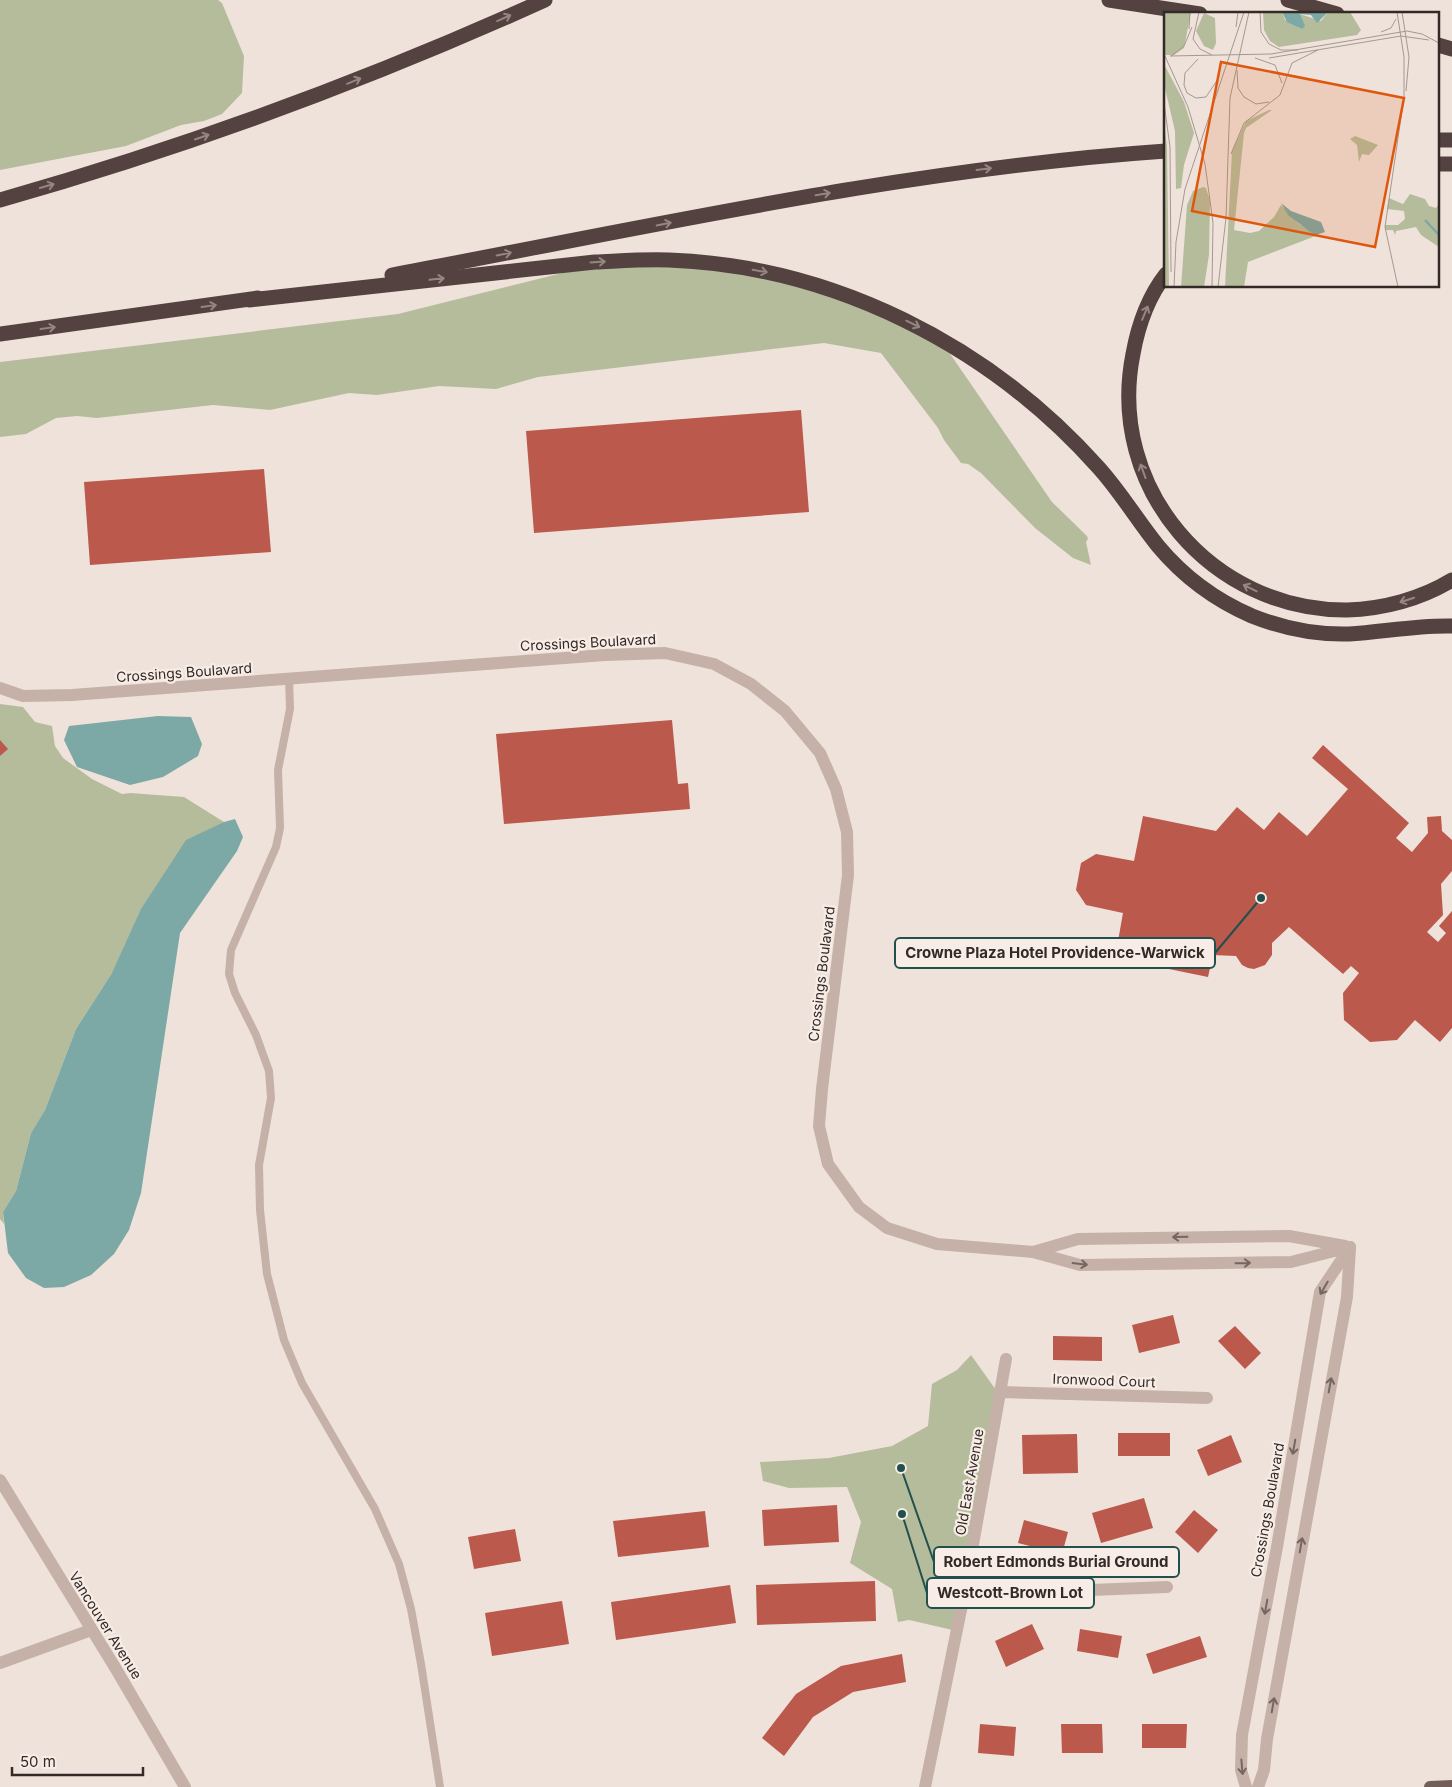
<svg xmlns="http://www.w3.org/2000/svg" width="1452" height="1787" font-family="Inter,sans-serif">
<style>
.green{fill:#b5bc9c}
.water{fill:#7ca9a5}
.building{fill:#ba594c}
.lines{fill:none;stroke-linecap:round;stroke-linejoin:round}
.service{stroke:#c5b1a7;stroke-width:8}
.minor{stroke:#c5b1a7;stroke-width:12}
.primary{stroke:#735f59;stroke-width:12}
.motorway{stroke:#53423f;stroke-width:15}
.oneway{stroke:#958682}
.oneway2{stroke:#756661}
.labels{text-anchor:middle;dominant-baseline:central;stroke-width:4.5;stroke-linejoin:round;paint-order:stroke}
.street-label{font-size:14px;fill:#332927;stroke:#f7ede6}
.inset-river{fill:none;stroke:#7ca9a5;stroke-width:2.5}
.inset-road{fill:none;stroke:#a49892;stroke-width:1}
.view{fill:#df570d;fill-opacity:0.15;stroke:#df570d;stroke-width:2.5}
.inset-edge{fill:none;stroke:#332927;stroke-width:2.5}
.leader{fill:none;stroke:#21504d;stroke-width:2}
.callout-dot{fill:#21504d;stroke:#f7ede6;stroke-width:2}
.callout{fill:#f7ede6;stroke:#21504d;stroke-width:2}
.callout-label{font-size:15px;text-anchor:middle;font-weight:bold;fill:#332927}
</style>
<rect width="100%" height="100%" fill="#efe2da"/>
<!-- green -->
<g class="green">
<path d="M0,0H218L222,3L244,56L242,93L222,114L204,121L181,125L126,146L0,170Z"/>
<path d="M638,263L743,272L839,297L944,345L1052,502L1087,536L1088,539L1086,542L1091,565L1073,558L1035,528L981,473L968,464L961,463L944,440L938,428L881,353L824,343L538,377L496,389L439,386L377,395L349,393L270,410L213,405L97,418L77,416L56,418L26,434L0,437V362L398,314L570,271Z"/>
<path d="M0,704L23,707L35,722L52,726L55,746L63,758L92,779L122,794L130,793L184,797L224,822L112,973L76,1029L45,1110L31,1133L16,1191L3,1212L4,1224L0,1219Z"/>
<path d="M971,1355L1001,1397L957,1631L909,1620L898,1622L892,1589L850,1563L861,1522L847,1487L789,1488L763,1481L760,1462L829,1458L892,1446L928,1426L932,1384L957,1370Z"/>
</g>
<!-- water -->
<g class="water">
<path d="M158,716L191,717L202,744L198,756L163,777L130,785L77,767L64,740L69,726Z"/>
<path d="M235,819L243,837L237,851L180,933L141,1193L129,1230L114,1254L91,1275L64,1287L44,1288L26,1278L8,1253L3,1212L16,1191L31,1133L45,1110L76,1029L112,973L141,909L186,840L224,822Z"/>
</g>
<!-- building -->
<g class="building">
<path d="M801,410L809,512L534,533L526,431Z"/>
<path d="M264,469L271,552L90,565L84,482Z"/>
<path d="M672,720L678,784L688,783L690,809L504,824L496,734Z"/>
<path d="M0,740L8,749L0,756Z"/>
<path d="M1323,745L1409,823L1396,838L1412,852L1428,833L1427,817L1441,816L1442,831L1452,840V871L1441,884L1443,915L1427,932L1438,942L1446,933L1439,926L1452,911V1028L1440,1042L1415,1020L1397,1040L1370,1042L1344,1020L1343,993L1359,973L1351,966L1343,974L1289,927L1272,943V955L1265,965L1254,969L1248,968L1242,965L1236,956L1213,955L1208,977L1115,958L1123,913L1086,905L1076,890L1081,863L1096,854L1134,861L1143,816L1216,831L1237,807L1264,830L1279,812L1307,836L1348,789L1312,758Z"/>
<path d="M1173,1315L1180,1343L1139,1353L1132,1325Z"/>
<path d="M1235,1326L1261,1353L1245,1369L1218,1341Z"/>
<path d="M1053,1336L1102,1337V1361L1053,1360Z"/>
<rect x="1118" y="1433" width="52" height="23"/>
<path d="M1077,1434L1078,1473L1023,1474L1022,1435Z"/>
<path d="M1231,1435L1242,1462L1208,1476L1197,1450Z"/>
<path d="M1144,1498L1153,1528L1101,1543L1092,1513Z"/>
<path d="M837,1505L839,1542L764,1546L762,1510Z"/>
<path d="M1194,1510L1218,1530L1198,1553L1175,1532Z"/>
<path d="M705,1511L709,1547L618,1557L613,1521Z"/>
<path d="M1024,1520L1068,1532L1062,1554L1018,1543Z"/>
<path d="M515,1529L521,1561L474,1569L468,1537Z"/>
<path d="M875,1581L876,1621L757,1625L756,1585Z"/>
<path d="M730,1585L736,1623L616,1640L611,1602Z"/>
<path d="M562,1601L569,1644L492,1656L485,1613Z"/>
<path d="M1032,1624L1044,1649L1006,1667L995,1641Z"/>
<path d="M1080,1629L1122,1636L1118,1658L1077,1651Z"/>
<path d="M1200,1636L1207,1657L1153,1674L1146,1654Z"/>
<path d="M902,1654L906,1682L853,1692L813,1717L784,1756L762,1738L796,1694L841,1666Z"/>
<path d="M980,1724L1016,1727L1014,1756L978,1753Z"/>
<path d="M1061,1724H1102L1103,1753H1062Z"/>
<path d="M1142,1724H1187L1186,1748H1142Z"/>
</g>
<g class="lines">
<!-- service -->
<path class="service" d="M289,679L290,709L278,770L280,828L276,847L231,950L229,974L235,993L256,1035L269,1071L271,1098L259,1165L260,1210L267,1274L284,1340L302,1383L375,1509L399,1564L411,1609L421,1664L440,1787"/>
<!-- minor -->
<g class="minor">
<path d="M0,688L23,696L72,695L605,655L665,653L714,664L751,684L785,711L820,753L836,789L847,832L848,875L822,1089L819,1126L828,1164L859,1207L887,1228L937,1244L1033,1252L1080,1265L1291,1262L1350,1247"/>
<path d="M1033,1252L1078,1239L1289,1236L1345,1246"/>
<path d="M1000,1392L1207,1398"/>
<path d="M0,1480L116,1669L185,1787"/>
<path d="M964,1595L1167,1587"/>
<path d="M0,1663L91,1630"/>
<path d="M925,1787L964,1595L1006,1359"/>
<path d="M1246,1787L1241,1770L1242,1735L1277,1547L1320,1292L1350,1247"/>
<path d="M1258,1787L1264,1770L1267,1739L1347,1297L1350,1248"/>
</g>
<!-- primary -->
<path class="primary" d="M1430,1787L1452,1786"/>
<!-- motorway -->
<g class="motorway">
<path d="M1109,0L1200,14"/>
<path d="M1288,0L1337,14"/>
<path d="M1438,45L1452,49"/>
<path d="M1438,140H1452"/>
<path d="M1438,164H1452"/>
<path d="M0,200C187,147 368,80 545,0"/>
<path d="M1166,274C1148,297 1138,326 1133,354C1106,488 1212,611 1347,610C1383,609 1421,599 1452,580"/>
<path d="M392,275C649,227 905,169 1166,151"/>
<path d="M249,300L595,262C619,261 644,259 669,260C833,266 989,345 1098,467C1120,491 1137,520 1158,546C1183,576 1215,600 1252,616C1282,628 1316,635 1349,634C1383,632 1417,625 1452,626"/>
<path d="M0,334L258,298"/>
</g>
</g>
<!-- one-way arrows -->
<defs><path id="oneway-shaft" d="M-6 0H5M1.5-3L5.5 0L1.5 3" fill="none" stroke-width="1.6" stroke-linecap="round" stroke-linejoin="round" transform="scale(1.25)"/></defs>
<g class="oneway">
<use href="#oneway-shaft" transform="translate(504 18) rotate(-24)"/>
<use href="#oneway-shaft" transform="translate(354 81) rotate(-22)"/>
<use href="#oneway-shaft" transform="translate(202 137) rotate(-19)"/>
<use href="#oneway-shaft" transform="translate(984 169) rotate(-7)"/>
<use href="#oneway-shaft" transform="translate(47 186) rotate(-16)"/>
<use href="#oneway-shaft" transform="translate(823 194) rotate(-10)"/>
<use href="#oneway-shaft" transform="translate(664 224) rotate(-11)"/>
<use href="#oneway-shaft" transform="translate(504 254) rotate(-11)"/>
<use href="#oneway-shaft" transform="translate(598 262) rotate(-4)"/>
<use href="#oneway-shaft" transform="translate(760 271) rotate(10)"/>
<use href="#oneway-shaft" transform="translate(437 279) rotate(-6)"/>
<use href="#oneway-shaft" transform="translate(209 306) rotate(-8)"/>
<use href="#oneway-shaft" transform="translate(1145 313) rotate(-67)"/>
<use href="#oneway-shaft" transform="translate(913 324) rotate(26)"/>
<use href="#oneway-shaft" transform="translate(48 328) rotate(-8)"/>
<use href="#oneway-shaft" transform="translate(1143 471) rotate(-110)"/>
<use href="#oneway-shaft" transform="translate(1250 588) rotate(-154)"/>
<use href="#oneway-shaft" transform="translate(1407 600) rotate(162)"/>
</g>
<g class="oneway2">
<use href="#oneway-shaft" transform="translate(1180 1237) rotate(179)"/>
<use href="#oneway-shaft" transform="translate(1243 1263) rotate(-1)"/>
<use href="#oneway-shaft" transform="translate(1080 1264) rotate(7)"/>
<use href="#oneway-shaft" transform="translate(1324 1288) rotate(120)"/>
<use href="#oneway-shaft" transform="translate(1330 1385) rotate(-80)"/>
<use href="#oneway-shaft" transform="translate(1294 1447) rotate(100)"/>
<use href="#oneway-shaft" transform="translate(1301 1545) rotate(-80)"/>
<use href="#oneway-shaft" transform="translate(1266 1607) rotate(100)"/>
<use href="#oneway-shaft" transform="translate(1273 1705) rotate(-80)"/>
<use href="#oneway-shaft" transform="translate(1242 1767) rotate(85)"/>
</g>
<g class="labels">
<!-- street labels -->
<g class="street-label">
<text transform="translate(588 642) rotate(-3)">Crossings Boulavard</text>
<text transform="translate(184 672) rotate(-4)">Crossings Boulavard</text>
<text transform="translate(821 974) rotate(-83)">Crossings Boulavard</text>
<text transform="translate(1104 1380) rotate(2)">Ironwood Court</text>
<text transform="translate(969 1482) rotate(-80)">Old East Avenue</text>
<text transform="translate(1267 1510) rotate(-80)">Crossings Boulavard</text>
<text transform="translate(106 1625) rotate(58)">Vancouver Avenue</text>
</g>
</g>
<!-- overview -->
<g transform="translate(1164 12)">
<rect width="275" height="275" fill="#efe2da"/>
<path d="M0,0H27L20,36L10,43H0ZM99,0H118L121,8L138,17L136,2L157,9L164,0H186L197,18L193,23L115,35L106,29L100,18ZM40,1L51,6L52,31L49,38L40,34L32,19ZM0,52L20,90L30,121L20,153L17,176L12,177L11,119L0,72ZM105,98H108L82,116L80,121L70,218L86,221L95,219L110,205L117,193L135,212L154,223L84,250L80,275H61L68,139L82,109ZM0,112L3,134L5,275H0ZM191,124L214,133L205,143L198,142L195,150L193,133L186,127ZM39,175L42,176L46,189L45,243L40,275H17L23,193L29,179ZM246,182L261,187L265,194L272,196L275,192V235L257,223L252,215L232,219L231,223L229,218H221V213H234L241,207L240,199L223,197L225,186L239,192Z" fill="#b5bc9c"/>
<path d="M118,0H164L153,11L147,3L136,2L141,14L138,17L123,10ZM117,191L127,199L157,210L161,220L152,223L145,219L124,203Z" fill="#7ca9a5"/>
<path class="inset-river" d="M261,208L275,223"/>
<path class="inset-road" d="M35,0L29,27L36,37L48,43M96,0L97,20L105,32L117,38H134M233,0L240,45V85L221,215L234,275M238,0L245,45L242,79M72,15L74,0M25,17L26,0M217,20L227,16L232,7M0,42L24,95L41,152L49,211L48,275M6,44L107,42L243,19L258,22L275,31M7,44L20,34L28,15M91,46L111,53L118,71M105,46L237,24L265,28M34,47L21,61L20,73L23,81L32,86L42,85L52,70M73,58L74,76L80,85L92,92L105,90M0,91L6,135L7,260M67,142L80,111L116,83L128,51L154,38M10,275L12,230L21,177L80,0M54,275L62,206L66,86L85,0"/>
<path class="view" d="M57,50L240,86L211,235L28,199Z"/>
<rect width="275" height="275" class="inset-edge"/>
</g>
<!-- callouts -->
<path class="leader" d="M1261 898L1215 953M901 1468L934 1562M902 1514L927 1593"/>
<g class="callout-dot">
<circle cx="1261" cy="898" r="5"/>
<circle cx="901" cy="1468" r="5"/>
<circle cx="902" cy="1514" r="5"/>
</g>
<g class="callout">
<rect x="895" y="938" width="320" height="30" rx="5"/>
<rect x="934" y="1547" width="245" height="30" rx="5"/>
<rect x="927" y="1578" width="167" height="30" rx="5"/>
</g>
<g class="callout-label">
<text x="1055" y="958">Crowne Plaza Hotel Providence-Warwick</text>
<text x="1056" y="1567">Robert Edmonds Burial Ground</text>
<text x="1010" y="1598">Westcott-Brown Lot</text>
</g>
<!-- scale -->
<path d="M12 1767v8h131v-8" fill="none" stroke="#332927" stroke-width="2.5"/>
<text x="20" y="1767" font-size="15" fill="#332927" stroke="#f7ede6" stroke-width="4" paint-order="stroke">50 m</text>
</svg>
